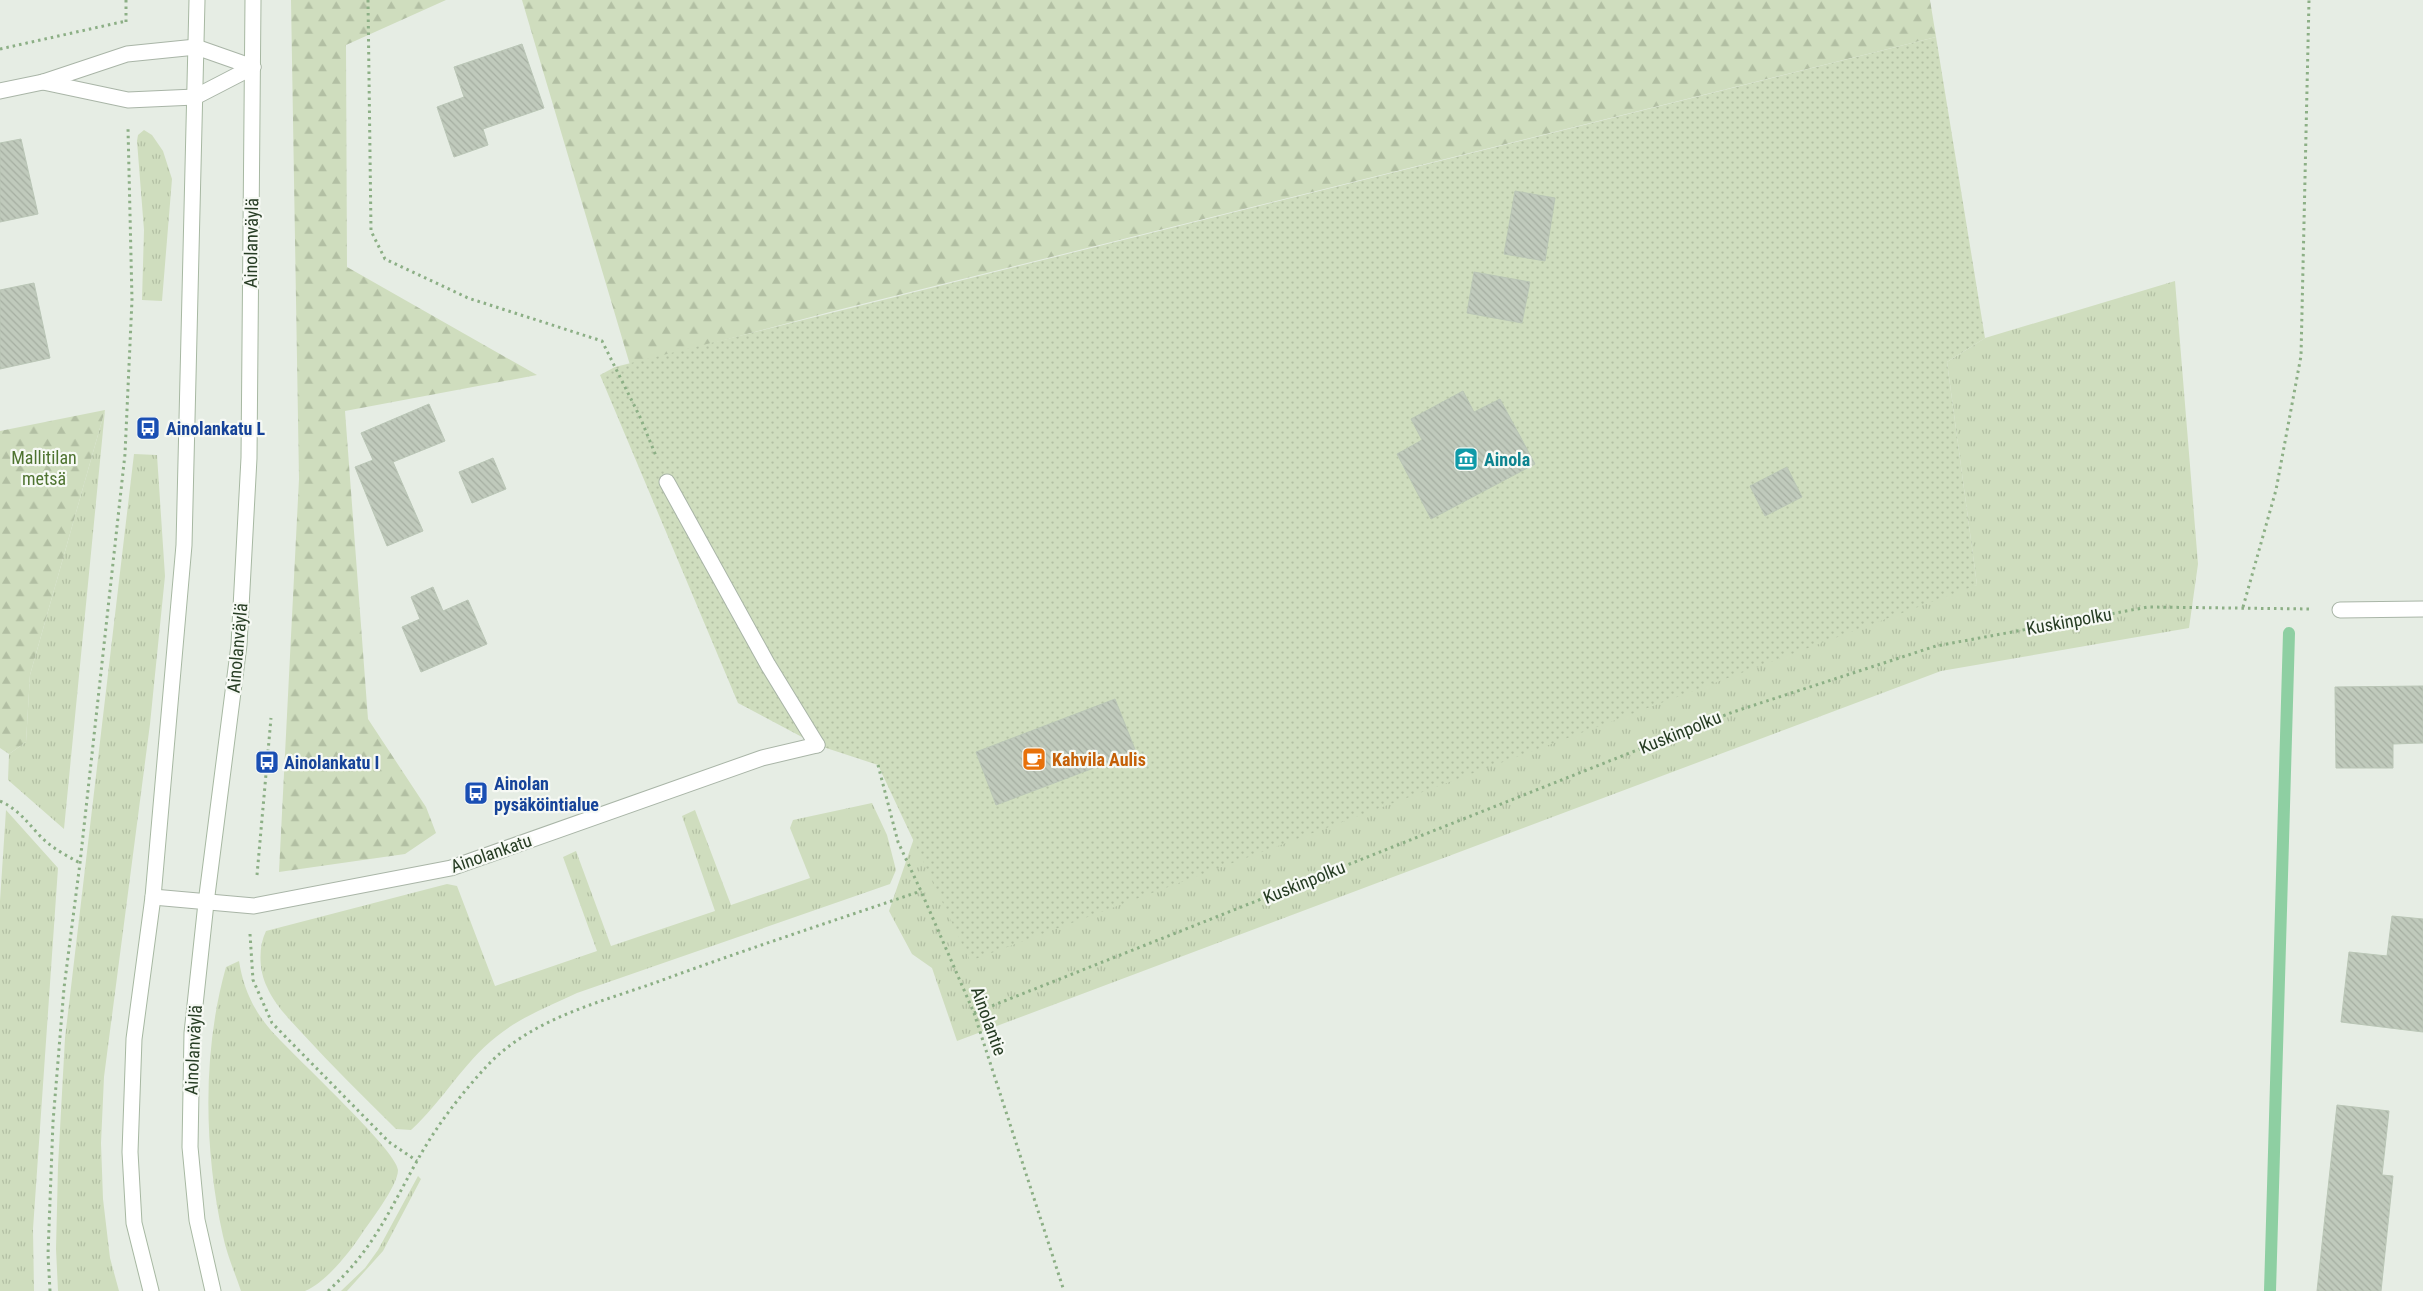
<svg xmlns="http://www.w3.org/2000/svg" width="2423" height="1291" font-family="'Roboto Condensed',sans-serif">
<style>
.grass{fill:url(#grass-tufts)}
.forest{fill:url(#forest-firs)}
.park{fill:url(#park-dots)}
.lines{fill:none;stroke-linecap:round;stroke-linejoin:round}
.stream{stroke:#8ecfa2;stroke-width:12}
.building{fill:url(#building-back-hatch);stroke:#bac6b6}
.service-casing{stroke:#a9b5a7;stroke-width:17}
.minor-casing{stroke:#a9b5a7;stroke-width:17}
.secondary-casing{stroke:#a7b8a2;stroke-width:17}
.path{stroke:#8caf85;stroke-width:3;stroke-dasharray:2.5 4;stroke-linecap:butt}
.service{stroke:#fff;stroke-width:15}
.minor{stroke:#fff;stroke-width:15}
.secondary{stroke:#fff;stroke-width:15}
.labels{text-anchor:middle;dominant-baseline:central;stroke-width:4.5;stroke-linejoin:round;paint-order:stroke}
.street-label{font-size:18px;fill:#273d24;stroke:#f6f9f4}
.transit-label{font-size:18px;font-weight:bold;fill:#164399;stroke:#f6f9f4;text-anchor:start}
.park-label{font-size:18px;fill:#4e7330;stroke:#f6f9f4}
.culture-label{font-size:18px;font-weight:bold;fill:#0d838f;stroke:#f6f9f4;text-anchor:start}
.food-label{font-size:18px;font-weight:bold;fill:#c56008;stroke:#f6f9f4;text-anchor:start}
</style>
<defs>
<pattern id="grass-tufts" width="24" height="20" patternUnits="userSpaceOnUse" patternTransform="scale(1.25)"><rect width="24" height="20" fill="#cfddbe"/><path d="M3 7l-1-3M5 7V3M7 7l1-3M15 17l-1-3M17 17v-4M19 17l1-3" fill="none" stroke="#b2bfa3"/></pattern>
<pattern id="forest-firs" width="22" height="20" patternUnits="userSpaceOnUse" patternTransform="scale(1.25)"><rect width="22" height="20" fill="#cfddbe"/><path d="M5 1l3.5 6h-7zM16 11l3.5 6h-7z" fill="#b2bfa3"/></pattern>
<pattern id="park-dots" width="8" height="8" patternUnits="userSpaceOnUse" patternTransform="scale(1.25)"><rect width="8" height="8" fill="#cfddbe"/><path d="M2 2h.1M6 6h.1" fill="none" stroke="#b2bfa3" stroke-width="1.8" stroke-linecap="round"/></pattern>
<pattern id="building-back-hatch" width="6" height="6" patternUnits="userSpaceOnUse" patternTransform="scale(1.25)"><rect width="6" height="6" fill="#c0cabc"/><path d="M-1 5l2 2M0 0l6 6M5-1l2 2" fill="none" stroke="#a5aea1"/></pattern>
</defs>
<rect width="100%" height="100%" fill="#e6ede4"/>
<!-- grass -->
<g class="grass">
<path d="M144,130L152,135L163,151L172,179L162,301L142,300L144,230L137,141L138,135Z"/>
<path d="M2175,281L2198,564L2189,628L1941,671L957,1041L932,968L912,954L889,911L925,806L1977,585L1947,362L1985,338Z"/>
<path d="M105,410L64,829L8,780L9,754L26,742L30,675Z"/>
<path d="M134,454L157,455L165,576L150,724L104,1077L101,1143L103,1199L110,1258L119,1291H58L56,1249L58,1166L65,1038Z"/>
<path d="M872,803L887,835L896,870L890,884L577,993C550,1006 520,1017 496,1037C463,1063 442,1102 411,1130L396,1129C364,1097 332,1066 302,1033C290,1020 274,1004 267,987C259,971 258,947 266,931L447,884L457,886L495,986L597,951L563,857L576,851L611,946L715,911L682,816L695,810L731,905L810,878L790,828L793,820Z"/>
<path d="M6,810L58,868L33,1229L34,1291H0V901Z"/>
<path d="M239,961C243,986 252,1008 269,1028C288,1051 398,1151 398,1170C398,1186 370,1221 361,1235C349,1253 325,1283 305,1291C294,1291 254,1291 241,1291C235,1273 227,1255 223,1236C204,1150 202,1052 226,967Z"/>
<path d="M418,1176L421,1179L383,1251L347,1291H341L365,1268L378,1250Z"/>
</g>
<!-- forest -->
<g class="forest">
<path d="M291,0H446L346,45L347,267L537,375L345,411L368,719L426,807L436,833L405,854L279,872L299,479Z"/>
<path d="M522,0H1930L1936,37L830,312L630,365Z"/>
<path d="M105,410L30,675L26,742L9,754L0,748V431Z"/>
</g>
<!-- park -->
<path class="park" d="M1936,37L1985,338L1947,362L1977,585L970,961L878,765L817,745L738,703L600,375L615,367Z"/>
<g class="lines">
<!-- stream -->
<path class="stream" d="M2270,1291L2289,633"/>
</g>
<!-- building -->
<g class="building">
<path d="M522,44L544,108L483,129L488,145L454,157L437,107L464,97L454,67Z"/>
<path d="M21,139L38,214L0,222V143Z"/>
<path d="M1515,191L1555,198L1545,261L1504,254Z"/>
<path d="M1474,272L1530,282L1522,323L1467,313Z"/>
<path d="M34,283L50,358L0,369V290Z"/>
<path d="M1463,391L1474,412L1500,399L1535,464L1431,519L1397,454L1422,440L1411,419Z"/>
<path d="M429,404L445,441L393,462L423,531L387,546L355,467L373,460L361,433Z"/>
<path d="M493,458L506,489L472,503L459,472Z"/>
<path d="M1787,467L1802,497L1765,516L1750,486Z"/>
<path d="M433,587L443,611L468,600L487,644L421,672L402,627L420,619L411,597Z"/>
<path d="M2423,686V743L2393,744V768H2336L2335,687Z"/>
<path d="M1115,699L1136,752L996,805L976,752Z"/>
<path d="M2392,916L2423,919V1032L2341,1022L2349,952L2387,956Z"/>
<path d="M2337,1105L2389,1111L2382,1175L2393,1176L2381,1291H2317Z"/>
</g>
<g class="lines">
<!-- service casing -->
<g class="service-casing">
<path id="service" d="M667,482L768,665L817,745"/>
</g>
<!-- minor casing -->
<g class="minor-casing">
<g id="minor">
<path d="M43,82L128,100L195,97L253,67"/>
<path d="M0,91L43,82L127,54L196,47L253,67"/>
<path d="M2340,610L2423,609"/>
<path d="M153,897L254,906L451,868L762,758L817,745"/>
</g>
</g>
<!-- secondary casing -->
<g class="secondary-casing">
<g id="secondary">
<path d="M151,1291L134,1223L130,1152L134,1039L153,897L184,545L197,0"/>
<path d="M213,1291L197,1220L190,1147L192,1033L206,903L239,645L249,458L253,0"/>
</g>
</g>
<!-- path -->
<g class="path">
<path d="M126,0V25"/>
<path d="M368,0L371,231L385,259L468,298L602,341L640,417L656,456"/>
<path d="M0,49L126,21"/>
<path d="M2243,607L2276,490L2301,356L2309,0"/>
<path d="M878,765L898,842L921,891L974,1013L1064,1291"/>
<path d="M0,801C18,809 28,823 41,837C52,848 67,856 80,863"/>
<path d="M257,875L271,718"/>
<path d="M250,934L253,980L272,1023L389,1142L417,1161"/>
<path d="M974,1013L1733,712L1936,646L2148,607L2312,609"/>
<path d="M50,1291L48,1254L53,1122L64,988L80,863L125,454L132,300L128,128"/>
<path d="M328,1291C373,1250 388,1213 417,1161C435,1128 460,1095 486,1067C530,1019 598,1003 657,982C744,950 833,921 921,891"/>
</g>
<!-- service -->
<use href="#service" class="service"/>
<!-- minor -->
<use href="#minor" class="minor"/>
<!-- secondary -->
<use href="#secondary" class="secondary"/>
</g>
<!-- icons -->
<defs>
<g id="bus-square" transform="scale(1.25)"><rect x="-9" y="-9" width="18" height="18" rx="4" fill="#1a4fb4" stroke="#f6f9f4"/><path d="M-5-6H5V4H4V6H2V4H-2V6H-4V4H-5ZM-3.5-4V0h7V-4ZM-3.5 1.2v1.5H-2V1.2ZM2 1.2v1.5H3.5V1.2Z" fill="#fff"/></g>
<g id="museum-square" transform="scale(1.25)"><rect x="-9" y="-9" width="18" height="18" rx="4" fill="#0f9aa8" stroke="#f6f9f4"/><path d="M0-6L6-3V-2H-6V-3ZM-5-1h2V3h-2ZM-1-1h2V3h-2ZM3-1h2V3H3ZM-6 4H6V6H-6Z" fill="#fff"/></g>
<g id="cafe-square" transform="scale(1.25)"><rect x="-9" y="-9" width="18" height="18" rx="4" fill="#e8710a" stroke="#f6f9f4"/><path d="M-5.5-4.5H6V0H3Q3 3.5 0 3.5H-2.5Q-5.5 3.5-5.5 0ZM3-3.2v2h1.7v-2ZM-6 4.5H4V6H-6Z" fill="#fff"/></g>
</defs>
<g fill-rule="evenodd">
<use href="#bus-square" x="148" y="428"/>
<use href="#museum-square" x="1466" y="459"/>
<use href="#cafe-square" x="1034" y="759"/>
<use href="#bus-square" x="267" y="762"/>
<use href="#bus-square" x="476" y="793"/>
</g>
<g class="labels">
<!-- street labels -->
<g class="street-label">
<text transform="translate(251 243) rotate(-89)">Ainolanväylä</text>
<text transform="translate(2069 621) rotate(-10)">Kuskinpolku</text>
<text transform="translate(237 648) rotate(-85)">Ainolanväylä</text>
<text transform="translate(1680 732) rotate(-22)">Kuskinpolku</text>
<text transform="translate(491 853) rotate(-19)">Ainolankatu</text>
<text transform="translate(1304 882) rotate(-22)">Kuskinpolku</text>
<text transform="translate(989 1021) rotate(70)">Ainolantie</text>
<text transform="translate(193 1050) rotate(-87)">Ainolanväylä</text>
</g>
<!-- transit labels -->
<g class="transit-label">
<text x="166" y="428">Ainolankatu L</text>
<text x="284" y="762">Ainolankatu I</text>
<text x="494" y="783">Ainolan<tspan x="494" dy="21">pysäköintialue</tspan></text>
</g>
<!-- park labels -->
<g class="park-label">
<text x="44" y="457">Mallitilan<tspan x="44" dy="21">metsä</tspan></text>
</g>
<!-- culture labels -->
<g class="culture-label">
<text x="1484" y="459">Ainola</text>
</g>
<!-- food labels -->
<g class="food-label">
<text x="1052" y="759">Kahvila Aulis</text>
</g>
</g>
</svg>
